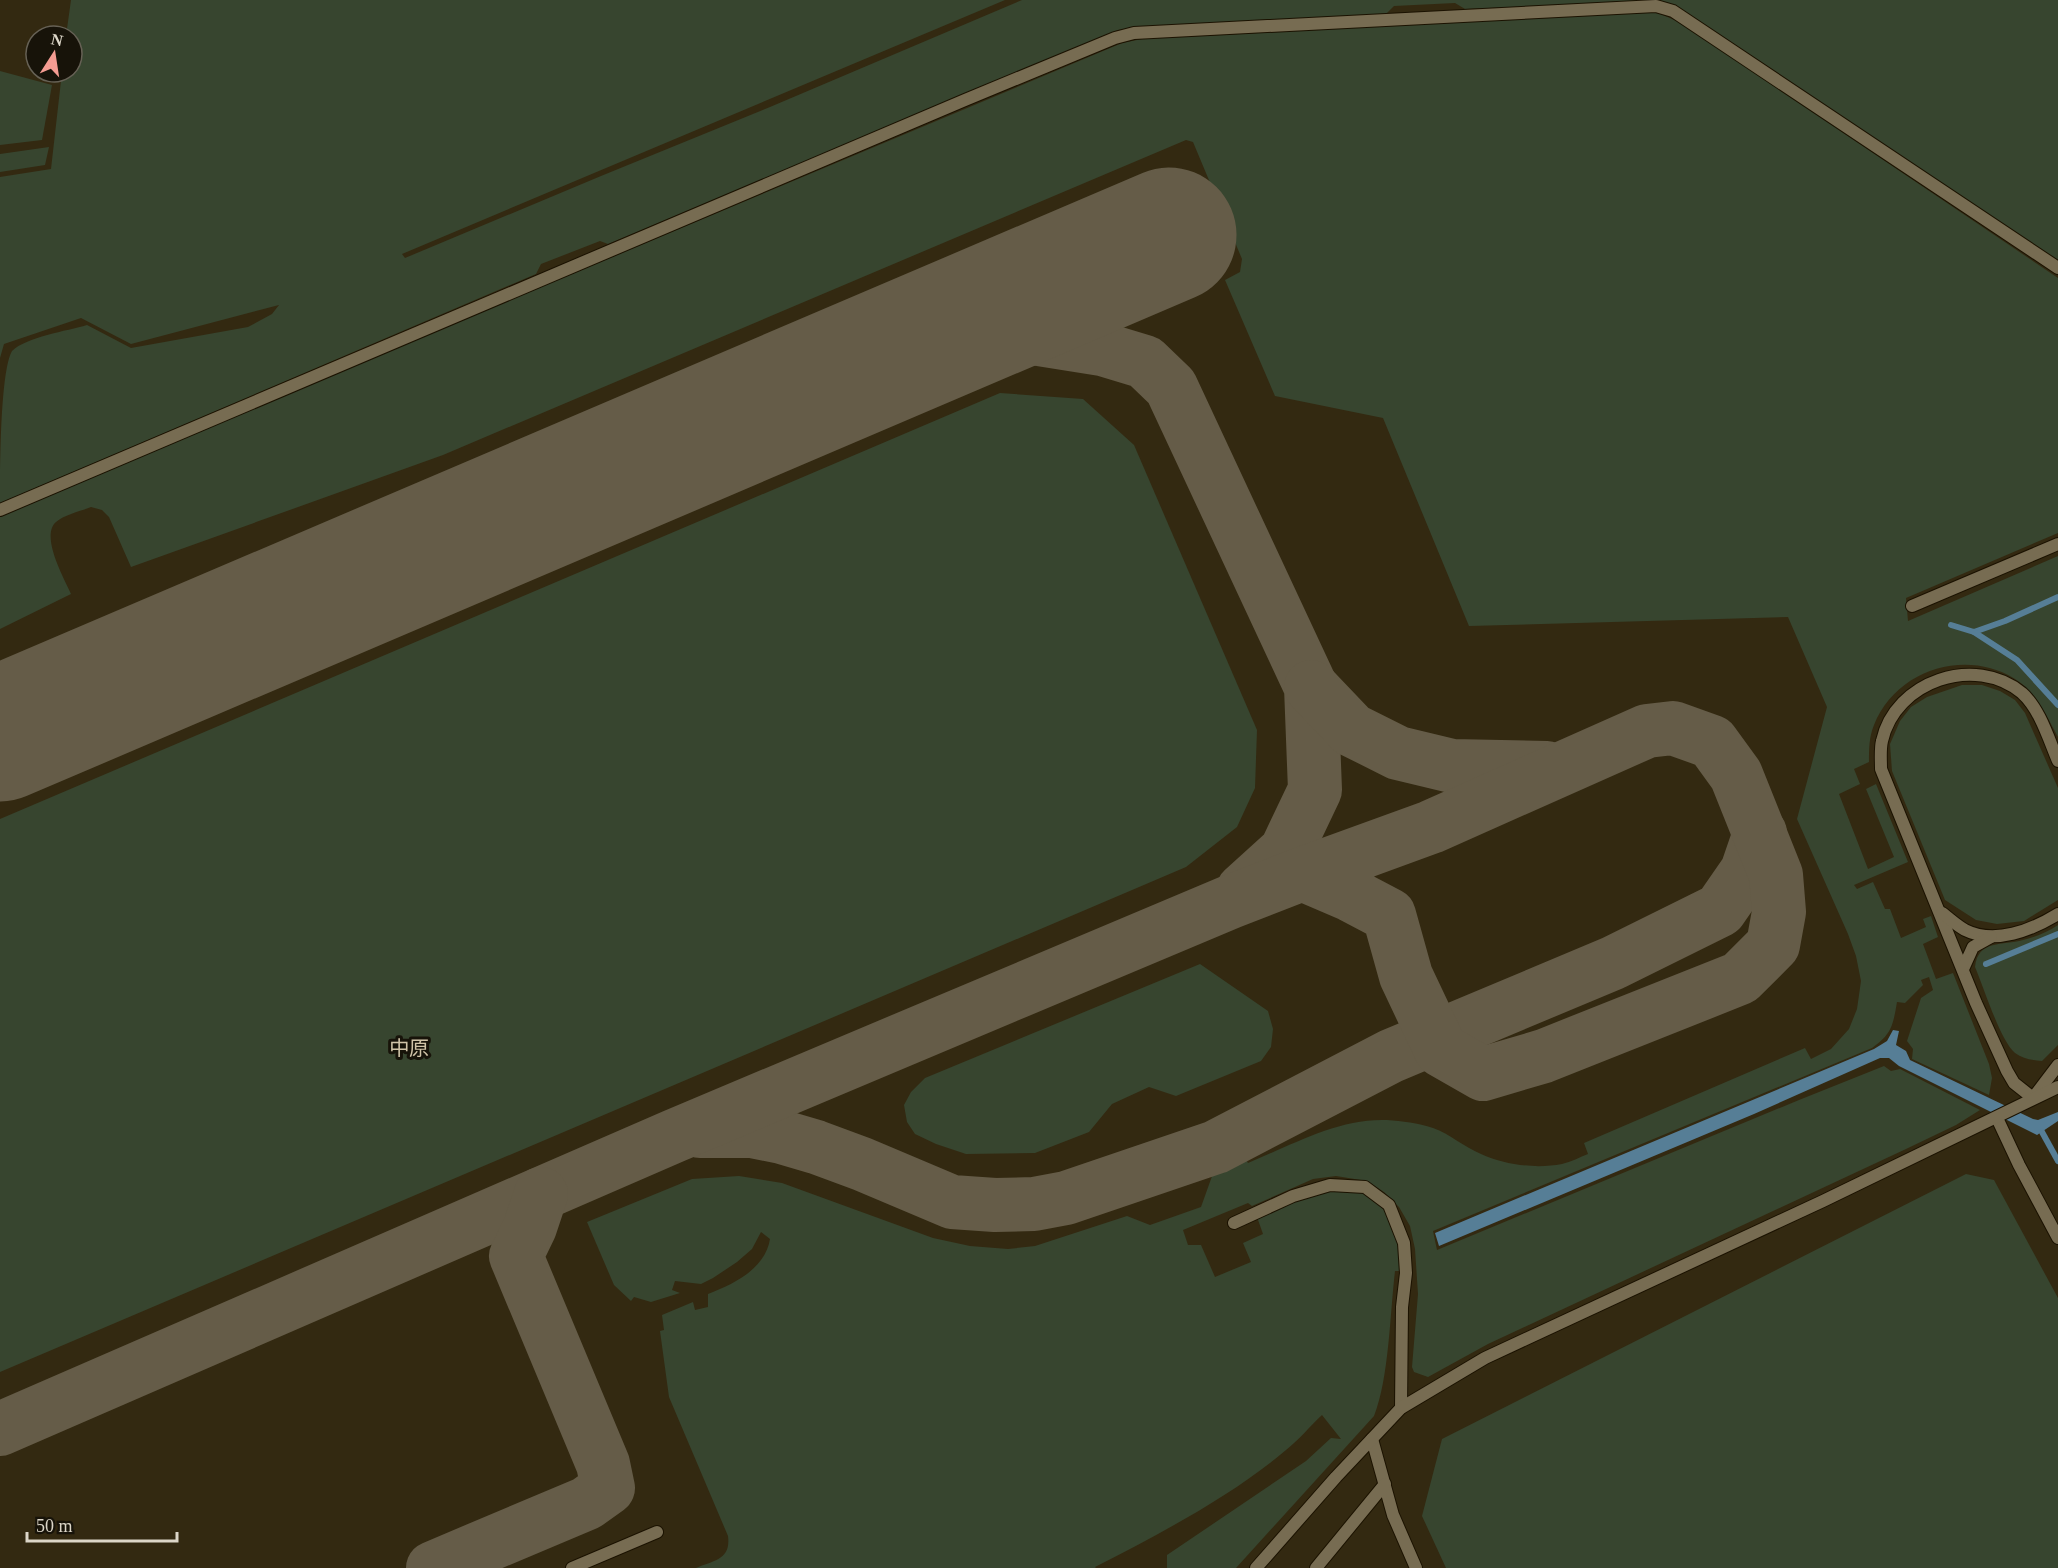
<svg xmlns="http://www.w3.org/2000/svg" width="2058" height="1568" font-family="'Times New Roman','Noto Sans JP',serif">
<style>
.green{fill:#37452f}
.water{fill:#567e96}
.lines{fill:none;stroke-linecap:round;stroke-linejoin:round}
.stream{stroke:#567e96;stroke-width:6}
.taxiway{stroke:#655c48;stroke-width:54}
.runway{stroke:#655c48;stroke-width:135}
.service-casing{stroke:#1b1200;stroke-width:14}
.service{stroke:#776c52;stroke-width:12}
.labels{text-anchor:middle;dominant-baseline:central;stroke-width:6;stroke-linejoin:round;paint-order:stroke}
.quarter-label{font-size:20px;fill:#d0c3a7;stroke:#171309}
</style>
<rect width="100%" height="100%" fill="#332911"/>
<!-- green -->
<g class="green">
<path d="M71,0H1005L402,254L405,258L601,176L770,107L1022,0H2058V264L1659,1L1465,9L1455,3L1394,6L1386,14L1132,28L1118,30L608,244L600,241L541,264L536,274L0,503C0,472 0,372 12,351C26,337 67,331 87,325L131,348L248,327L272,314L279,305L131,344L81,318L4,344L0,358V177L51,169L62,72H72V36H66Z"/>
<path d="M1656,12L1679,22L2058,278V533L1906,598L1908,621L2058,556V737C2046,716 2037,692 2015,679C1965,648 1896,670 1874,725C1869,737 1869,749 1869,762L1854,769L1860,784L1839,794L1868,869L1894,857L1866,789L1876,784L1908,862L1854,885L1857,889L1873,882L1885,909H1890L1901,938L1926,927L1923,919L1931,916L1938,937L1923,944L1936,979L1953,973L1989,1064L1992,1078L1989,1095L1912,1059L1913,1049L1907,1041L1921,998L1933,990L1929,977L1921,980L1923,985L1905,1003L1897,1002C1893,1025 1892,1034 1872,1048L1433,1231L1437,1250L1799,1100L1884,1066L1891,1071L1900,1069L1980,1110L1956,1125L1906,1149L1488,1344L1428,1377L1414,1372L1412,1367L1418,1294L1415,1249L1410,1226L1399,1207L1384,1192L1367,1181L1336,1176L1313,1179L1252,1206L1248,1203L1183,1230L1188,1245H1201L1215,1277L1251,1262L1243,1243L1263,1234L1257,1217L1330,1188L1366,1193L1379,1204L1390,1218L1402,1250L1399,1271H1395C1390,1313 1389,1379 1374,1416L1236,1568H1167V1555L1306,1461L1331,1438L1341,1439L1322,1415C1310,1426 1299,1440 1286,1450C1233,1495 1158,1535 1095,1567L1096,1568H696C714,1560 731,1560 728,1536L669,1397L660,1331L664,1330L662,1315L693,1302L695,1310L708,1307V1294C734,1284 765,1269 770,1239L761,1232L752,1249L737,1262L713,1278L701,1284L675,1281L672,1290L680,1293L651,1302L634,1297L631,1301L614,1285L587,1222L692,1179L739,1176L782,1183L933,1238L970,1246L1008,1249L1035,1246L1127,1216L1150,1225L1201,1207L1216,1165L1243,1154L1248,1163C1292,1145 1338,1118 1387,1120C1402,1121 1418,1123 1433,1128C1450,1134 1464,1147 1481,1154C1505,1165 1536,1169 1562,1164C1571,1162 1580,1157 1588,1154L1584,1143L1805,1048L1811,1059L1831,1049L1849,1029L1857,1009L1861,981L1856,956L1848,934L1797,819L1827,707L1788,617L1469,626L1383,418L1275,396L1225,280L1240,272L1242,259L1193,142L1186,140L443,455L131,567L109,517L102,510L91,507C81,511 64,515 56,522C40,536 64,578 71,594L0,629V514L1122,43L1142,39Z"/>
<path d="M0,71L52,85L42,140L0,145Z"/>
<path d="M49,147L45,165L0,172V154Z"/>
<path d="M1000,393L1083,399L1134,445L1257,730L1255,788L1237,827L1186,867L0,1372V819Z"/>
<path d="M1962,685H1982L2000,691L2015,700L2025,713L2058,788V900L2024,921L1997,924L1976,920L1945,900L1892,771L1890,744L1900,721L1911,707L1927,697Z"/>
<path d="M2058,925V1045L2042,1061C2032,1060 2023,1059 2015,1053C2000,1040 1984,988 1975,967C1978,939 2003,946 2023,940C2035,937 2048,932 2058,925Z"/>
<path d="M1200,964L1268,1011L1273,1029L1271,1047L1261,1061L1176,1096L1149,1087L1112,1104L1089,1132L1035,1153L966,1154L936,1144L915,1134L907,1122L904,1105L911,1092L925,1078Z"/>
<path d="M1966,1174L1994,1180L2058,1298V1568H1446L1422,1516L1442,1439Z"/>
</g>
<!-- water -->
<path class="water" d="M1893,1030L1899,1031L1896,1045L1906,1051L1910,1060L2033,1119L2038,1120L2058,1112V1121L2037,1135L1899,1066L1889,1058H1880L1754,1114L1439,1246L1435,1233L1874,1049L1887,1041Z"/>
<g class="lines">
<!-- stream -->
<g class="stream">
<path d="M1951,625L1974,632L2005,621L2058,597"/>
<path d="M1974,632L2017,660L2058,705"/>
<path d="M1986,964L2058,934"/>
<path d="M2042,1132L2058,1161"/>
</g>
<!-- taxiway -->
<g class="taxiway">
<path d="M947,330L988,331L1102,349L1145,362L1171,387L1311,687L1315,790L1286,851L1243,890"/>
<path d="M1311,687L1352,730L1398,753L1452,766L1547,768"/>
<path d="M700,1131H752L782,1137L816,1147L862,1164L952,1202L995,1205L1034,1204L1066,1198L1216,1147L1391,1056L1613,963L1720,910L1747,871L1760,833"/>
<path d="M0,1429L674,1136L1230,902L1302,874L1431,827L1647,731L1673,728L1712,742L1736,775L1776,875L1779,912L1773,945L1740,978L1544,1056L1483,1074L1441,1050L1406,976L1389,915L1351,895L1302,874"/>
<path d="M433,1568L587,1503L608,1488L603,1464L516,1256L530,1227L541,1194"/>
</g>
<!-- runway -->
<path class="runway" d="M0,734L1169,235"/>
<!-- service casing -->
<g class="service-casing">
<g id="service">
<path d="M0,510L965,100L1115,38L1134,33L1656,6L1673,11L2058,268"/>
<path d="M1912,606L2058,544"/>
<path d="M2058,761C2049,740 2040,709 2022,693C1975,654 1895,681 1882,741C1880,749 1881,760 1881,769L1976,1003L2007,1071L2014,1083L2033,1098L2058,1065"/>
<path d="M1942,913C1949,918 1956,925 1965,930C1995,945 2032,930 2058,914"/>
<path d="M1963,969L1973,947L1991,937"/>
<path d="M1997,1118L2019,1165L2058,1238"/>
<path d="M1234,1223L1293,1196L1330,1185L1365,1187L1389,1205L1404,1243L1406,1273L1402,1307L1401,1408"/>
<path d="M1372,1439L1393,1515L1416,1568"/>
<path d="M572,1568L657,1532"/>
<path d="M1256,1568L1336,1477L1401,1408L1485,1358L1823,1201L2058,1087"/>
<path d="M1316,1568L1385,1484"/>
</g>
</g>
<!-- service -->
<use href="#service" class="service"/>
</g>
<g class="labels">
<!-- quarter labels -->
<g class="quarter-label">
<text x="409" y="1048">中原</text>
</g>
</g>
<!-- north arrow -->
<g transform="translate(54 54) rotate(12)"><circle r="28" fill="#171309" stroke="#666155" stroke-width="1.5"/>
<path d="M0-4.5L10 22L0 15L-10 22Z" fill="#f59c92"/>
<text y="-9" font-size="16" font-weight="bold" text-anchor="middle" fill="#dcd6c8">N</text>
</g>
<!-- scale -->
<path d="M27 1532v9h150v-9" fill="none" stroke="#dcd6c8" stroke-width="3"/>
<text x="36" y="1532" font-size="18" fill="#dcd6c8" stroke="#171309" stroke-width="4.5" paint-order="stroke">50 m</text>
</svg>
